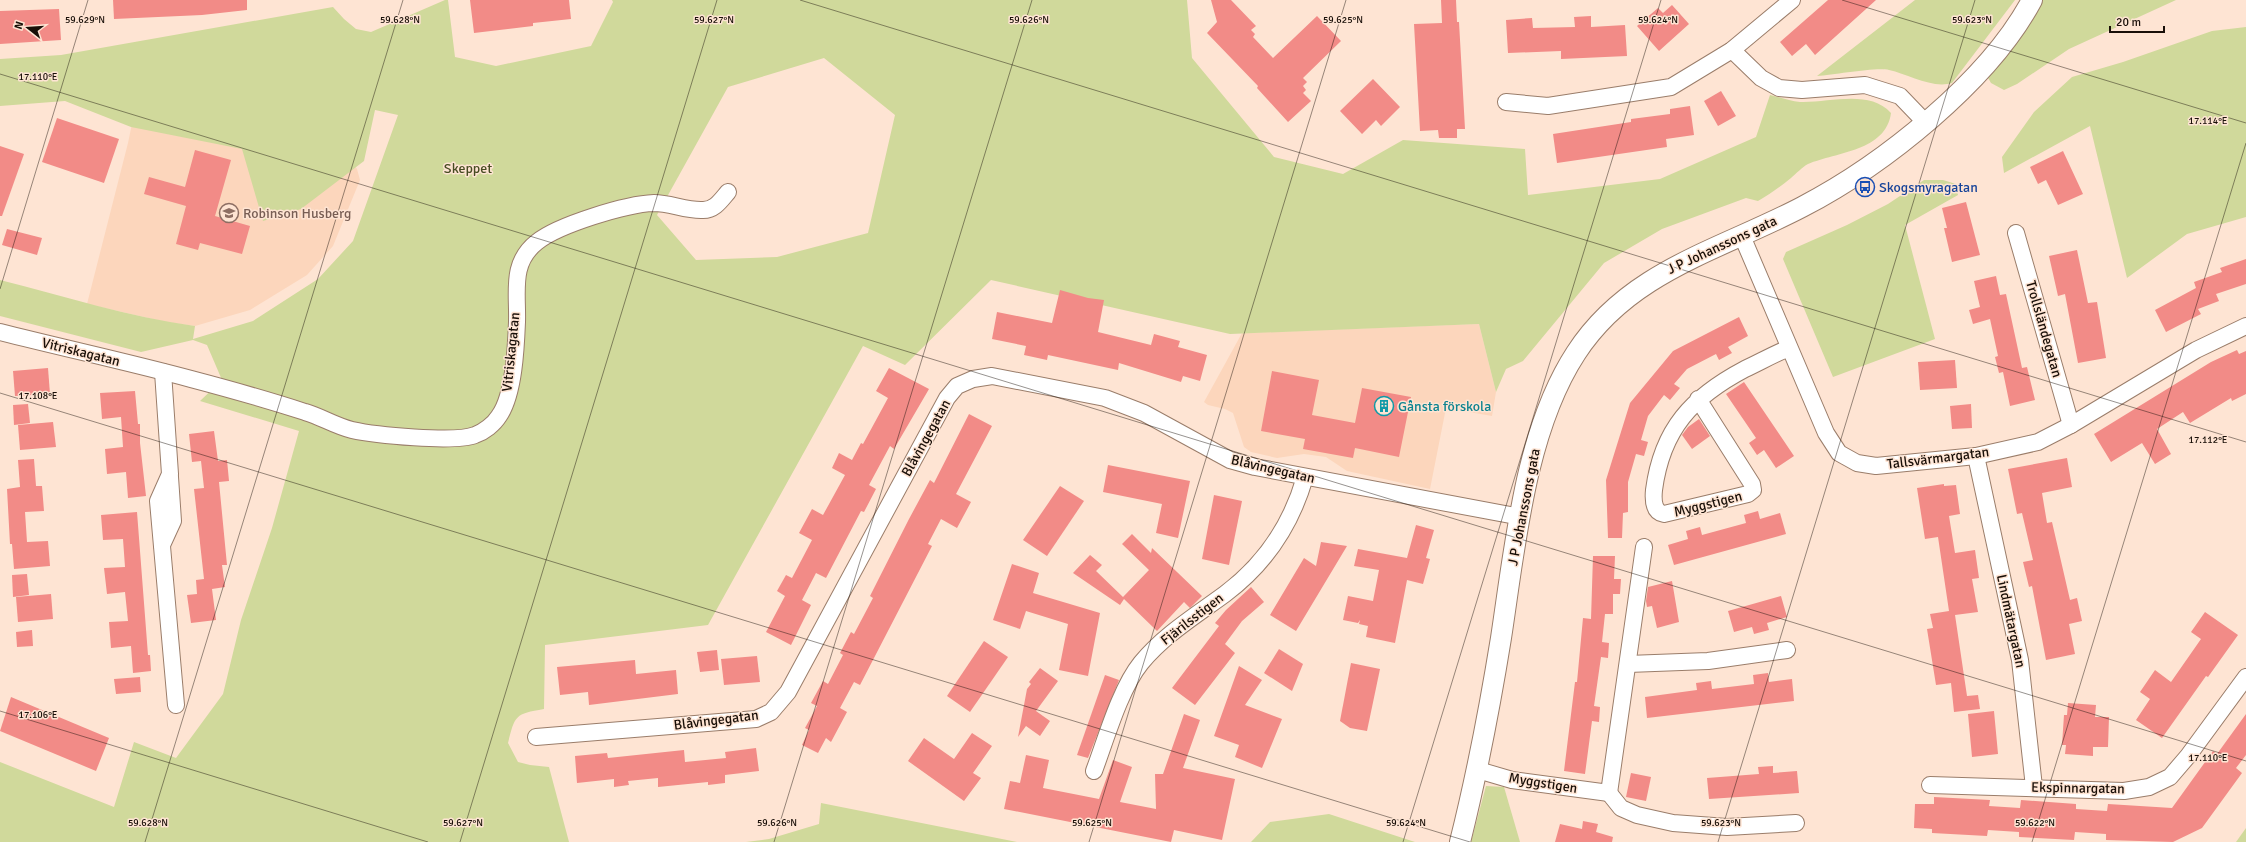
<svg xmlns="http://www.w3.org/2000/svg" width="2246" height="842" font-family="Signika,sans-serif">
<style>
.built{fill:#fcd6bc}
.green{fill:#d0d99b;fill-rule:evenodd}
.building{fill:#f28b87}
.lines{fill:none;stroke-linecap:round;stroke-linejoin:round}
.minor-casing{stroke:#9a7d6a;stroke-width:18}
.tertiary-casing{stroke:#9a7d6a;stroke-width:22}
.minor{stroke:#fff;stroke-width:16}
.tertiary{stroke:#fff;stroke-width:20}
.ticks{fill:none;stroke:#190f08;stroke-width:1;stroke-opacity:0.45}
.labels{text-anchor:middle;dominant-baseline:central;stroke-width:3;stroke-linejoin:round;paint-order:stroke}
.park-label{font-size:14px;fill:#474c22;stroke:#fee4d3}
.transit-label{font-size:14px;fill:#164399;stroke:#fee4d3;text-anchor:start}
.education-label{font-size:14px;fill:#785e54;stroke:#fee4d3;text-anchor:start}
.street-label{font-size:14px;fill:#190f08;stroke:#fee4d3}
.culture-label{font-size:14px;fill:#0d838f;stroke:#fee4d3;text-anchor:start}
.ticks-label{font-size:10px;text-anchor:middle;fill:#190f08;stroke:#fee4d3;stroke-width:3;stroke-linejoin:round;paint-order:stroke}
</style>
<rect width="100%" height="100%" fill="#fee4d3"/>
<!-- built -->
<g class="built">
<path d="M134,114L345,152L357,169L360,180L333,246L307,275L250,310L195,326L166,322L87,304L128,143Z"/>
<path d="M1479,324L1496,392L1492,416L1446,408L1430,489L1347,471L1326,457L1304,454L1277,458L1251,452L1244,447L1233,413L1225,409L1208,405L1204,402L1242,333Z"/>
</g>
<!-- green -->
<g class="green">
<path d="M445,0H448L455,57L496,66L591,46L613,2L612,0H1187L1192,58L1274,157L1343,174L1403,140L1525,149L1528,195L1660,179L1756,137L1770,95C1780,97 1790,101 1800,102C1830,103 1869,89 1891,113C1886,151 1837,152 1808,164C1802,167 1796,174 1791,178C1780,187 1770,194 1758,201L1746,198L1662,229L1604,263L1523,361L1506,369L1496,392L1479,324L1230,334L991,280L905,365L863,346L708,625L545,645L544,709C515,714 515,715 508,743L518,762L530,765L549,767L569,842H0V762L114,807L134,742L176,758L223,694L241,620L272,528L299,431L200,401L222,380L207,345L193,340L141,352L0,316V280C65,296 128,317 195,326L193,339L253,321L318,279L353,241L398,115L375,110L364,161L301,209L263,221L242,149L131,127L65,101L0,106V59L61,55L333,7L344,19L356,29L371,32ZM824,58L895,115L868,233L777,257L696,260L657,215L728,87Z"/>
<path d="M1915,0H2015L1952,83C1932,89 1908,74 1889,70C1875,67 1835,75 1817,76Z"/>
<path d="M2042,0H2176L2069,49L2017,84L2004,90L1991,83L1987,76L2034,15Z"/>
<path d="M2246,27V217L2187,234L2127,278L2090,126L2004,173L2002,157L2034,112L2072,77L2123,62L2212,31Z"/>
<path d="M1924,180H1943L1956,184L1958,195L1905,225L1935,339L1833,377L1783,259L1786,252L1847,225L1888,204Z"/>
<path d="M1486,786L1504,787L1520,842H1471Z"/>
<path d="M821,803L1017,842H746L769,839L819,824Z"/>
<path d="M1329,814L1415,842H1251L1270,822Z"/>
<path d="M2246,828V842H2236Z"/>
</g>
<!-- building -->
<g class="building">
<path d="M113,0H247V10L202,15L114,19Z"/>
<path d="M470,0H569L571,19L533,23V26L474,33Z"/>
<path d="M1211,0H1231L1256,26L1251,30L1255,34L1253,37L1273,58L1317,16L1341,41L1303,78L1307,82L1303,86L1306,90L1303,93L1311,101L1288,122L1257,88L1258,86L1207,33L1217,22Z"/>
<path d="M1441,0H1456L1457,22H1459L1465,129H1457V138H1439L1438,130L1420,131L1414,24L1442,23Z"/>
<path d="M1828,0H1876L1815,55L1806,44L1792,56L1780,42Z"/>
<path d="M1672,5L1689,24L1659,51L1637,26L1658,8L1663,13Z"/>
<path d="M59,9L61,40L0,44V11Z"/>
<path d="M1591,16V27L1625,25L1627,56L1561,59V51L1508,53L1506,20L1532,18L1533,28L1575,27L1574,17Z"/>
<path d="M1373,79L1400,107L1381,126L1376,120L1362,134L1340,111Z"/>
<path d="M1721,91L1736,116L1718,126L1704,101Z"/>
<path d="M1690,106L1694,135L1666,139L1667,147L1557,163L1553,134L1631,122V119L1670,114V109Z"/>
<path d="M57,118L119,139L104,183L42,162Z"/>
<path d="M0,146L24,154L2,216H0Z"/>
<path d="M195,150L231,160L215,216L250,226L242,254L200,243L198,250L176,244L186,206L144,194L149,177L185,187Z"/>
<path d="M2063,151L2083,194L2058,205L2046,180L2038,184L2030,167Z"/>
<path d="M1966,202L1980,255L1952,262L1944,228H1947L1942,208Z"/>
<path d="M7,229L42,238L37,255L2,245Z"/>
<path d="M2077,250L2088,303L2097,302L2106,358L2078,363L2065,294L2058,296L2049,256Z"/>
<path d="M2246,259V284L2216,294L2219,301L2198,309L2201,314L2166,332L2155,310L2196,288L2194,282L2222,272L2220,268Z"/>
<path d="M1996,276L2000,295L2006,294L2022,368L2027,367L2035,400L2010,406L2003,372L1999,373L1995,357L1998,356L1990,319L1973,324L1969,310L1980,307L1974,281Z"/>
<path d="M1060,290L1088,298L1104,300L1098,332L1151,345L1154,334L1180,341L1178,347L1207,355L1200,381L1183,376L1181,382L1119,363L1118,370L1048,355L1047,360L1024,355L1026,346L992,339L997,312L1052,323Z"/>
<path d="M1739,317L1748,336L1728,347L1732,353L1719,360L1716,354L1687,369L1674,384L1680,388L1670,400L1664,395L1648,416L1641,440L1648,442L1644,456L1636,454L1628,482V512L1623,513L1622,538H1608L1606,480L1630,403L1673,351Z"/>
<path d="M2237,350L2239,354L2246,351V394L2232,401L2231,398L2190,423L2183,412L2157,429L2171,454L2155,464L2142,443L2111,462L2094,434L2211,362Z"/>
<path d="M1955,360L1957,388L1920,390L1918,362Z"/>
<path d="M48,368L50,394L15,396L13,371Z"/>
<path d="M889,368L929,389L894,449L890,446L869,485L876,489L864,512L861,511L826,578L816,573L802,600L811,605L791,645L766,632L785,596L777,591L786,575L792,578L812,540L799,533L812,509L823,515L845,475L832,468L839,453L852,460L861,443L863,444L888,398L876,391Z"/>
<path d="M1272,371L1319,380L1312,415L1355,423L1362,388L1411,397L1399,457L1355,448L1353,458L1303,449L1305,439L1261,431Z"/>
<path d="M1744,382L1794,456L1776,468L1764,450L1757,455L1749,443L1756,438L1726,394Z"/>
<path d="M135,391L138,424H140V443L146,496L128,498L126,472L107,474L105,449L123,447L121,417L102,419L100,393Z"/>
<path d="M28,404L30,423L14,425L13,405Z"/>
<path d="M1971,404L1972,428L1952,429L1950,406Z"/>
<path d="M969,414L992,426L956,494L971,502L957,528L941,519L928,544L932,546L860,685L854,682L840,708L847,712L831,742L826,738L818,753L802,745L809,730L805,728L817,706L811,703L823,681L828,684L843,655L840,653L851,632L854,634L873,598L870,596L909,519L930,480L934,483Z"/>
<path d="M1699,419L1710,436L1692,449L1682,435L1688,427Z"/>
<path d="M53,422L56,447L20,450L18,425Z"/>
<path d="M214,431L218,461L227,460L229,481L219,482L227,565H222L225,587L212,589L216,620L191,623L187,595L197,594L196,580L204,579L194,489L204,488L201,461L192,462L189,434Z"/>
<path d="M2067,458L2072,487L2042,493L2047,523L2052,522L2070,600L2077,598L2082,621L2069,624L2075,654L2046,660L2032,586L2029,587L2023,562L2033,560L2022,513L2017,514L2008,469Z"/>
<path d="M34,459L36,486H42L44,511L25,512L27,542L48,541L50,566L14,569L12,544H10L7,489L20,487L18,460Z"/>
<path d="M1108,465L1190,481L1178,538L1156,533L1162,504L1103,492Z"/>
<path d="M1944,484V486L1956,485L1960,514L1949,516L1955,553L1975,550L1979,578L1972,579L1978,612L1955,615L1967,696L1978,695L1980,709L1954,712L1951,683L1936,685L1927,629L1933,628L1930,614L1949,611L1938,537L1925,539L1917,488Z"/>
<path d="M1060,486L1084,501L1047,556L1023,540Z"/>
<path d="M1214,495L1242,501L1229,565L1202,559Z"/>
<path d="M1758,511L1760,519L1780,513L1786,534L1674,565L1668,545L1688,539L1686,531L1700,527L1702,535L1746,523L1744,515Z"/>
<path d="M137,512L148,655H150L151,671L133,673L131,646L111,648L109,622L128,621L125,592L107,594L104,568L125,567L123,539L103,540L101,515Z"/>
<path d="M1416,525L1434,530L1426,558L1430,559L1423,584L1407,580L1395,643L1366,637L1368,626L1359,624L1360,620L1358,623L1343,620L1348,596L1373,601L1379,570L1354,566L1358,549L1407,558Z"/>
<path d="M1132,534L1151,553L1152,548L1202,596L1190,608L1184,602L1157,631L1124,599L1120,605L1073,573L1090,555L1102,565L1096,571L1123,597L1149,570L1122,544Z"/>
<path d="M1321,542L1347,546L1296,631L1270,615L1304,558L1316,566Z"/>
<path d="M1593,556H1615L1614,579H1621L1620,594H1613V614H1605L1602,642L1609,643L1608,658L1601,657L1594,706L1600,707L1599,722L1592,721L1585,774L1564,771L1575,682H1577L1583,618L1591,619Z"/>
<path d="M1012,564L1039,573L1033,593L1100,613L1088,676L1059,670L1068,624L1026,611L1020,629L993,620Z"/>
<path d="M27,574L29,595L13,597L12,575Z"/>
<path d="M1672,581L1679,622L1657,628L1652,606L1647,607L1646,601L1648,587Z"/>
<path d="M1251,587L1264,602L1242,621L1225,644L1235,653L1195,705L1172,688L1219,626L1215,623L1226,610Z"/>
<path d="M51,594L53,619L18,622L16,597Z"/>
<path d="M1781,596L1787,617L1767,623L1769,630L1754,634L1752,627L1734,632L1728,611Z"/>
<path d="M2205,612L2238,635L2208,677L2206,676L2162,738L2136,720L2150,699L2140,692L2155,670L2171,682L2201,639L2191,632Z"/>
<path d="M32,630L33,646L17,647L16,632Z"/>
<path d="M984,641L1008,657L970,712L947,696Z"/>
<path d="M1279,649L1303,664L1292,691L1264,673Z"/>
<path d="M717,650L719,670L700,672L697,652Z"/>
<path d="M757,656L760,682L724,685L721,659Z"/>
<path d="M635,660L636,674L676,670L678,694L589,705L588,692L560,695L557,667Z"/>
<path d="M1351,663L1380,669L1367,731L1350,728L1340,721Z"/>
<path d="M1239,666L1262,680L1245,705L1282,719L1262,768L1235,757L1239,745L1214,736Z"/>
<path d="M1040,668L1058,681L1036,711L1050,721L1040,736L1026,726L1018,737L1027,689L1031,684L1029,682Z"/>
<path d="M1768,673L1769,682L1792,679L1794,701L1647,718L1645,697L1697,690L1696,683L1711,681L1712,689L1754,684L1753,675Z"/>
<path d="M1105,675L1119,680L1088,758L1077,755Z"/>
<path d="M140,677L141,692L116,694L114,679Z"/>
<path d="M11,697L109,738L96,771L0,731Z"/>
<path d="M2068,703L2096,705L2095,717H2109L2108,747H2093V756L2065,754L2066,745H2062L2064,715H2067Z"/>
<path d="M1994,711L1998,754L1972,757L1968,714Z"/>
<path d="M1184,714L1200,720L1183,768L1235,779L1222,840L1174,830L1171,842L1004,809L1010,781L1020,783L1026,755L1049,760L1043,788L1099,799L1113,760L1132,767L1120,802L1156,809L1155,774H1163Z"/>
<path d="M2246,714V755L2236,768L2242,773L2202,828L2173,842L2106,840V834L2075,832L2074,840L2019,837V832L1988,830L1987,836L1932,833V829L1914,828L1915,804H1934V797L1990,800L1989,806L2020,808L2021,800L2076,804V809L2107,811L2108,804L2172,808L2213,751L2217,754Z"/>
<path d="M972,733L992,746L973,773L981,778L964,801L908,761L924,738L954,759Z"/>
<path d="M756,748L759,771L725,775V783L708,785V782L658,787V778L628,781L629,785L614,787V779L577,783L575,756L607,753L608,758L684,750L685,762L726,758L725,752Z"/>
<path d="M1773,766V773L1797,771L1799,793L1709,799L1707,778L1759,774L1758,767Z"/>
<path d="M1631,773L1651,777L1646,801L1626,797Z"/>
<path d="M1583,821L1598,824L1596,832L1613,837L1612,842H1555L1560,824L1582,829Z"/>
</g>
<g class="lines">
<!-- minor casing -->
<g class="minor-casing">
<g id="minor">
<path d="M1732,50L1761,78L1779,88L1802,90L1865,85L1900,96L1925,122"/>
<path d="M1506,102L1548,106L1671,87L1732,50L1792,0"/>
<path d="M2016,233L2071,425"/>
<path d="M1742,236L1826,433L1839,453L1857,463L1876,466L1976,456L2038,442L2071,425L2196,350L2246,326"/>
<path d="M0,332C63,348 128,362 191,379C229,389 268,400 305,412C322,417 335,426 352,430C374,435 455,443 475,435C484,432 494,424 499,416C514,395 516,347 517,322C518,292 510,263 537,242C558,225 626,204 654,203C670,203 687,211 703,210C715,210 721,200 728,192"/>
<path d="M163,372L170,474L158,501L176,705"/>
<path d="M1698,399L1752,484L1753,490L1748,494L1664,514C1653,512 1653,500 1654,490C1662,429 1692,397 1745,369C1760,362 1774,354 1789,348"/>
<path d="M1976,456L2020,660L2034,787"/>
<path d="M162,545L173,521L170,477"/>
<path d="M1628,664L1708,661L1787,650"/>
<path d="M536,737L756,719L771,712L788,692L947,398L957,386L973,379L992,376L1105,398L1144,413L1230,460L1255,467L1521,517"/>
<path d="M1478,770L1512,780L1609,793L1644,547"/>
<path d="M1094,771C1106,739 1120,689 1141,663C1164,635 1195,616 1225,594C1265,564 1291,526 1305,477"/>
<path d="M1930,785L2124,791L2149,787L2170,777L2188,756L2246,677"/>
<path d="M1609,793L1621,808L1637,815L1673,823L1727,827L1796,823"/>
</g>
</g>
<!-- tertiary casing -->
<g class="tertiary-casing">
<path id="tertiary" d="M1460,842C1477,774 1490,706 1501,638C1515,547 1525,431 1576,353C1629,271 1720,250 1802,207C1883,165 1989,81 2032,0"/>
</g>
<!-- minor -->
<use href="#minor" class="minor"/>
<!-- tertiary -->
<use href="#tertiary" class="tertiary"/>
</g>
<!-- ticks -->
<path class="ticks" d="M800,0L2246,442M1842,0L2246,123M0,74L2246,761M0,289L88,0M0,393L1470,842M0,711L428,842M145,842L403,0M460,842L717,0M774,842L1032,0M1089,842L1346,0M1403,842L1661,0M1718,842L1975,0M2032,842L2246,143"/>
<!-- icons -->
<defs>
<g id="bus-ring" transform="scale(1)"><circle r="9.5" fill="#fee4d3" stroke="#1a4fb4" stroke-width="1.5"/><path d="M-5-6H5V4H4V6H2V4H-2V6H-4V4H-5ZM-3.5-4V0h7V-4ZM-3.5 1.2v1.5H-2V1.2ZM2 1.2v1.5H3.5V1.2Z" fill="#1a4fb4"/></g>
<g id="school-ring" transform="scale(1)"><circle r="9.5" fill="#fee4d3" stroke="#8d6e63" stroke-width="1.5"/><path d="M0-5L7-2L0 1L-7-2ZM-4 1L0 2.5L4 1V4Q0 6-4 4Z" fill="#8d6e63"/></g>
<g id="building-ring" transform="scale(1)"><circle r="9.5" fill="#fee4d3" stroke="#0f9aa8" stroke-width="1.5"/><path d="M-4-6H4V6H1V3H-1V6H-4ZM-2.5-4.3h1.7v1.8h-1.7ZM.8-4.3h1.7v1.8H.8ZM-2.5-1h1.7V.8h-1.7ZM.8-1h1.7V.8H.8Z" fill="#0f9aa8"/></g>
</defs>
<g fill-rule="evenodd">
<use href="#bus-ring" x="1865" y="187"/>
<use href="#school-ring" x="229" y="213"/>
<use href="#building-ring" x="1384" y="406"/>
</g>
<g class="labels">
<!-- park labels -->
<g class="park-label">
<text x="468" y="168">Skeppet</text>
</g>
<!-- transit labels -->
<g class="transit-label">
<text x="1879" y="187">Skogsmyragatan</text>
</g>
<!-- education labels -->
<g class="education-label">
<text x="243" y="213">Robinson Husberg</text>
</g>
<!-- street labels -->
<g class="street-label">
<text transform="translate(1722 245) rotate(-25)">J P Johanssons gata</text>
<text transform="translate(2044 329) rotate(74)">Trollsländegatan</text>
<text transform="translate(81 352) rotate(14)">Vitriskagatan</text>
<text transform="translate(511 352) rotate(-84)">Vitriskagatan</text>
<text transform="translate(926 438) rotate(-61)">Blåvingegatan</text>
<text transform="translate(1938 458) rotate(-7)">Tallsvärmargatan</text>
<text transform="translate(1273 469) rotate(13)">Blåvingegatan</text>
<text transform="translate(1708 504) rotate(-14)">Myggstigen</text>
<text transform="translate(1524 507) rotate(-79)">J P Johanssons gata</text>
<text transform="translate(1192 619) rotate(-38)">Fjärilsstigen</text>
<text transform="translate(2011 621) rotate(78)">Lindmätargatan</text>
<text transform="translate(716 720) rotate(-7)">Blåvingegatan</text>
<text transform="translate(1543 783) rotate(9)">Myggstigen</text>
<text transform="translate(2078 788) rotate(1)">Ekspinnargatan</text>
</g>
<!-- culture labels -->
<g class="culture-label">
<text x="1398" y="406">Gånsta förskola</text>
</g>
</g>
<g class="ticks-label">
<text x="85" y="23">59.629°N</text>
<text x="400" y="23">59.628°N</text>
<text x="714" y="23">59.627°N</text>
<text x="1029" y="23">59.626°N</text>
<text x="1343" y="23">59.625°N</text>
<text x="1658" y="23">59.624°N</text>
<text x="1972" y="23">59.623°N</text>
<text x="38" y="80">17.110°E</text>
<text x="2208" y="124">17.114°E</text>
<text x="38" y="399">17.108°E</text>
<text x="2208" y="443">17.112°E</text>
<text x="38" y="718">17.106°E</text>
<text x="2208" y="761">17.110°E</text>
<text x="148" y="826">59.628°N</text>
<text x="463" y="826">59.627°N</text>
<text x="777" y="826">59.626°N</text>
<text x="1092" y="826">59.625°N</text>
<text x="1406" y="826">59.624°N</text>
<text x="1721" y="826">59.623°N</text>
<text x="2035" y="826">59.622°N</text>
</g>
<!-- north arrow -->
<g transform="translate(28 28) rotate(287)" stroke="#fee4d3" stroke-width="3" paint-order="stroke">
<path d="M0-3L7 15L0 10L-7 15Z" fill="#190f08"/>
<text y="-6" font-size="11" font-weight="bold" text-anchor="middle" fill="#190f08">N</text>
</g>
<!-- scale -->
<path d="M2110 26v6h54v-6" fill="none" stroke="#190f08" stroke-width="2"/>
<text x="2116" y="26" font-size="12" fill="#190f08" stroke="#fee4d3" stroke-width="3" paint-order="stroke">20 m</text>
</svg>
